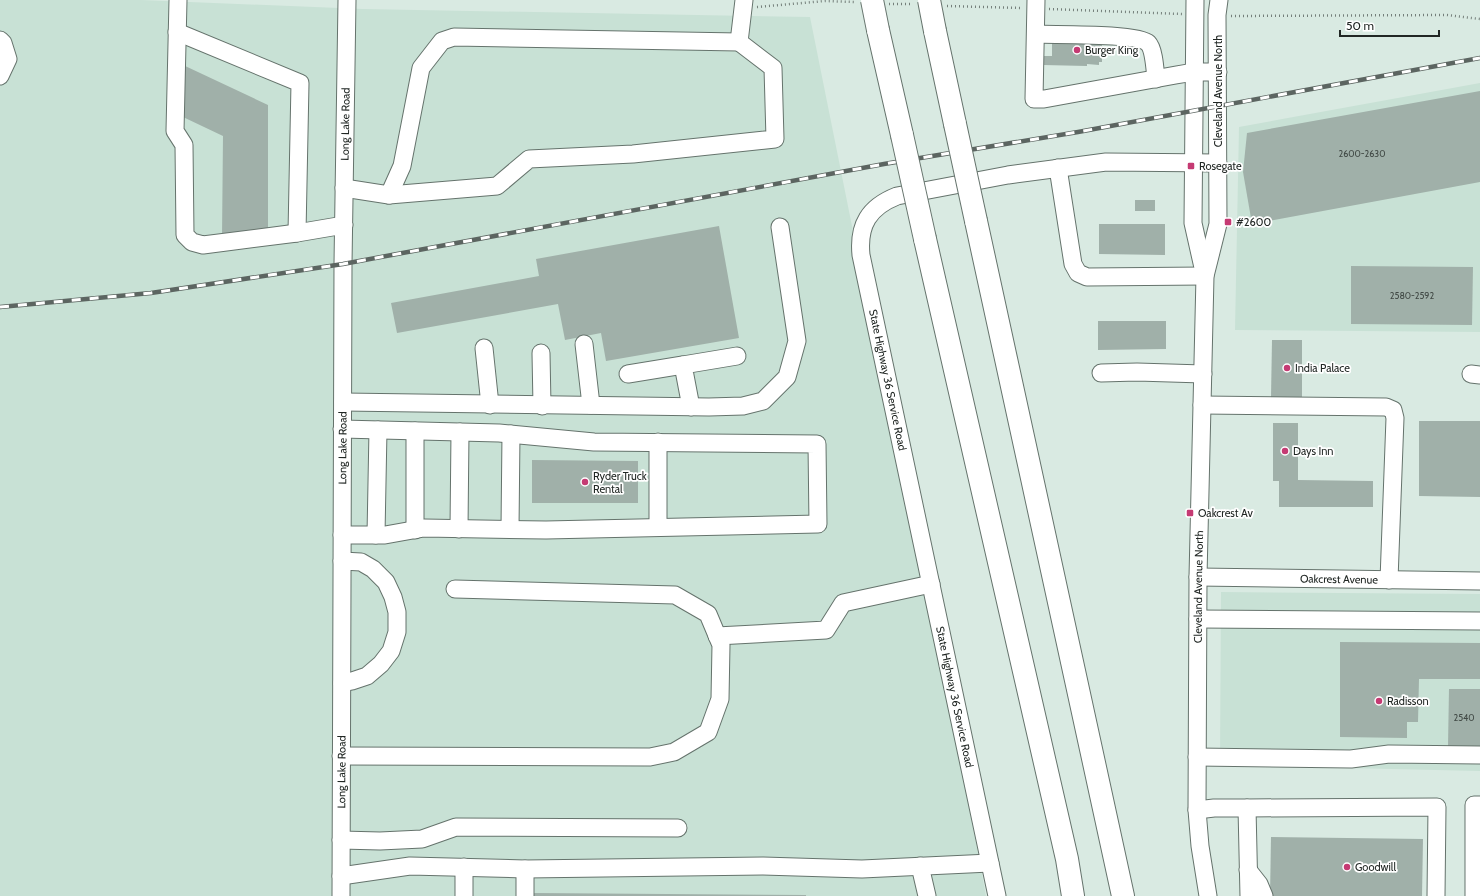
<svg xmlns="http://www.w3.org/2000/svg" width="1480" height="896" font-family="Cabin,sans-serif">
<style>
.built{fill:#c8e1d5}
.building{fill:#a0b0a9}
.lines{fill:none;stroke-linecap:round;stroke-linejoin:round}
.minor-casing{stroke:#65736c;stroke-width:19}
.highway-casing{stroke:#65736c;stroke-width:24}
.path{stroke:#747f7a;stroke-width:2.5;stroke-dasharray:1 3;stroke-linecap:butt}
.minor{stroke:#fff;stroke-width:17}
.highway{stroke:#fff;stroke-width:22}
.rail-casing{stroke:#5c6561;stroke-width:4.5}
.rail{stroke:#fff;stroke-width:3;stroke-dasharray:9;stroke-linecap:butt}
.highway-bridge-casing{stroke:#65736c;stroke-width:24;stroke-linecap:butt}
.highway-bridge{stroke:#fff;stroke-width:22}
.poi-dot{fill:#c53a73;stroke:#fff;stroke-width:1.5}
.labels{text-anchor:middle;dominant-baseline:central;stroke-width:3.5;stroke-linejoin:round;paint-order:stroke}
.number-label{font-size:9px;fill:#414945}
.poi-label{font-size:11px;fill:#212724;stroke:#fff;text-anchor:start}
.street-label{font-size:11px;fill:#212724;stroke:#fff}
</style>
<rect width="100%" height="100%" fill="#d9eae2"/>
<!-- built -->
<g class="built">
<path d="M0,0H141L363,9L810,17L978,853L986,896H0Z"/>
<path d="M1480,83V332L1235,330L1239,127Z"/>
<path d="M1221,592L1480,594V771L1220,765Z"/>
</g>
<!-- building -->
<g class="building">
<path d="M1072,39L1102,44V62H1099V65L1087,64V66L1043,65V56H1052V43H1072Z"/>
<path d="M183,65L268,105V228L222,237L223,136L183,117Z"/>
<path d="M1480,91V182L1252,224L1243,172L1247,133Z"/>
<rect x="1135" y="200" width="20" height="11"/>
<path d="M1099,224H1165V255L1099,254Z"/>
<path d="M719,226L739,338L606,361L601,333L565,340L558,304L397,333L391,303L539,276L536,259Z"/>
<path d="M1351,266L1473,267L1472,325L1351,324Z"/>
<path d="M1098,321H1166V349L1098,350Z"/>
<path d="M1272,340H1302V397H1271Z"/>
<path d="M1419,421H1480V497L1419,496Z"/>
<path d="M1273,423H1298V480L1373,481V507H1279V481H1273Z"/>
<path d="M532,460L638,461V503H532Z"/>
<path d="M1340,642L1480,643V679H1419L1418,722H1407V738L1340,737Z"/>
<path d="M1449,689H1480V746H1448Z"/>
<path d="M1271,837L1423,839L1422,896H1270Z"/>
<path d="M534,893L806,895V896H534Z"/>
</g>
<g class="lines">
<!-- minor casing -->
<g class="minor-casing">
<g id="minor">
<path d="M178,0L175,131L184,145L185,235L192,242L203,245L297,233L344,225"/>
<path d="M1036,0L1034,99H1044L1176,75L1194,72H1218"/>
<path d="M1195,0L1193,223L1204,272"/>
<path d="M177,32L300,83L297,233"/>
<path d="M1036,34C1054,35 1138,33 1148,43C1154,49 1155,70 1156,79"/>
<path d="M0,40L3,43L8,59L0,76"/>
<path d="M1058,168L1073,264L1078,273L1087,277L1205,276"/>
<path d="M344,188L389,195L497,186L529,159L633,154L775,139L773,68L739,42L744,0"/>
<path d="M389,195L402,166L421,68L442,41L454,37L739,42"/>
<path d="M584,344L591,405"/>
<path d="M484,348L490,405"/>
<path d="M541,353L542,406"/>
<path d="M1101,373L1137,372L1203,374"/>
<path d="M628,374L683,365"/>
<path d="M1471,374L1480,375"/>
<path d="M343,402L709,407L743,406L763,401L787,377L797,341L780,227"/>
<path d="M1202,405L1386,407L1393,410L1395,418L1389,580"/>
<path d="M691,407L683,365L737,356"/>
<path d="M658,527V442"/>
<path d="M459,529L460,432"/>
<path d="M510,529L511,434"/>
<path d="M415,530V431"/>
<path d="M342,535H385L424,528L546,530L818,524L817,444L594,442L499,433L342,429"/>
<path d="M376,535L378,430"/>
<path id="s1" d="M1198,577L1480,581"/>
<path d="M1198,619L1480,621"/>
<path d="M717,636L826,630L843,603L931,584"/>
<path d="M342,683L352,681L367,676L381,664L391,651L397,632V612L393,597L386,582L373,569L361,562L342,561"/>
<path d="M341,756L650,757L674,752L708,732L720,699L721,645L708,614L675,595L455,589"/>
<path d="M1197,757L1351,759L1389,754L1480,755"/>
<path d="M1247,808L1437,807L1436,896"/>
<path d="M1197,810L1214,808H1247L1249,896"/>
<path d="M341,840L380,841L422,839L456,827L678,828"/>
<path d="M920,866L927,896"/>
<path d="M464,867V896"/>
<path d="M1248,870L1259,884L1264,896"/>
<path d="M341,876L410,866L525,869L763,866L862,869L990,863"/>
<path id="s2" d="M341,896L343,264L347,0"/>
<path d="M525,896V869"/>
<path d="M997,896L861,255C858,225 869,207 897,196L1008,175L1106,162L1218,163"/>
<path id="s3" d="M1208,896L1200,846L1197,810L1198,577L1205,276L1218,224L1217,15L1219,0"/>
<path d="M1474,896V805H1480"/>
</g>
</g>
<!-- highway casing -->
<g class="highway-casing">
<g id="highway">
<path d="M878,30L902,135"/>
<path d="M935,31L955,124"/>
<path d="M976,221L1123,896"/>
<path d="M925,239L1067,859L1073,896"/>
</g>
</g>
<!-- path -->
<g class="path">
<path d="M889,4H912"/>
<path d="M947,6L1022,8"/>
<path d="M757,7L825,1L856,2"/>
<path d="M1049,9L1182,14"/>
<path d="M1231,16L1447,15L1480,19"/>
</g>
<!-- minor -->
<use href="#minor" class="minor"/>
<!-- highway -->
<use href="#highway" class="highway"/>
<!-- rail casing -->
<g class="rail-casing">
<path id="rail" d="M0,307L151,293L343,264L884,164L1078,132L1480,58"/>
</g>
<!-- rail -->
<use href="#rail" class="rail"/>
<!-- highway-bridge casing -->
<g class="highway-bridge-casing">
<g id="highway-bridge">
<path d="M872,0L878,30"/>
<path d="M929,0L935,31"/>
<path d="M955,124L976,221"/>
<path d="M902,135L925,239"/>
</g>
</g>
<!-- highway-bridge -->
<use href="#highway-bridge" class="highway-bridge"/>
</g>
<!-- markers -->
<g class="poi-dot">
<circle cx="1077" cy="50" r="4"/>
<rect x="1187" y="162" width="8" height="8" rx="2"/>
<rect x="1224" y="218" width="8" height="8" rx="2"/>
<circle cx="1287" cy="368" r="4"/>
<circle cx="1285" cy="451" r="4"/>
<circle cx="585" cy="482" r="4"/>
<rect x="1186" y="509" width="8" height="8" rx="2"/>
<circle cx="1379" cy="701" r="4"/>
<circle cx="1347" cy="867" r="4"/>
</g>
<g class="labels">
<!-- number labels -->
<g class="number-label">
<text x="1362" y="153">2600-2630</text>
<text x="1412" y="295">2580-2592</text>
<text x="1464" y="717">2540</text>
</g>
<!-- poi labels -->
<g class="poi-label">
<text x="1085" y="50">Burger King</text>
<text x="1199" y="166">Rosegate</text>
<text x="1236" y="222">#2600</text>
<text x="1295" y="368">India Palace</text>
<text x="1293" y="451">Days Inn</text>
<text x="593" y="476">Ryder Truck<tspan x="593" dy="13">Rental</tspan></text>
<text x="1198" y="513">Oakcrest Av</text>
<text x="1387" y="701">Radisson</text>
<text x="1355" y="867">Goodwill</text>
</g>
<!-- street labels -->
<g class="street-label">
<text transform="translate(1218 91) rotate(-90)">Cleveland Avenue North</text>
<text stroke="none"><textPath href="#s2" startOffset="772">Long Lake Road</textPath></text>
<text transform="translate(888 380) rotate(78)">State Highway 36 Service Road</text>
<text stroke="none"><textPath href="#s2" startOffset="448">Long Lake Road</textPath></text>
<text stroke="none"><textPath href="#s1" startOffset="141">Oakcrest Avenue</textPath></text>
<text stroke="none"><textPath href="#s3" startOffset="310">Cleveland Avenue North</textPath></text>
<text transform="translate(955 697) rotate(78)">State Highway 36 Service Road</text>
<text stroke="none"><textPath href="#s2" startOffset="124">Long Lake Road</textPath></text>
</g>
</g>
<!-- scale -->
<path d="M1340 30v6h99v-6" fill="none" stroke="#212724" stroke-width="2"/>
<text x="1346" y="30" font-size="12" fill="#212724" stroke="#ffffff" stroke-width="3" paint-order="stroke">50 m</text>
</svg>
